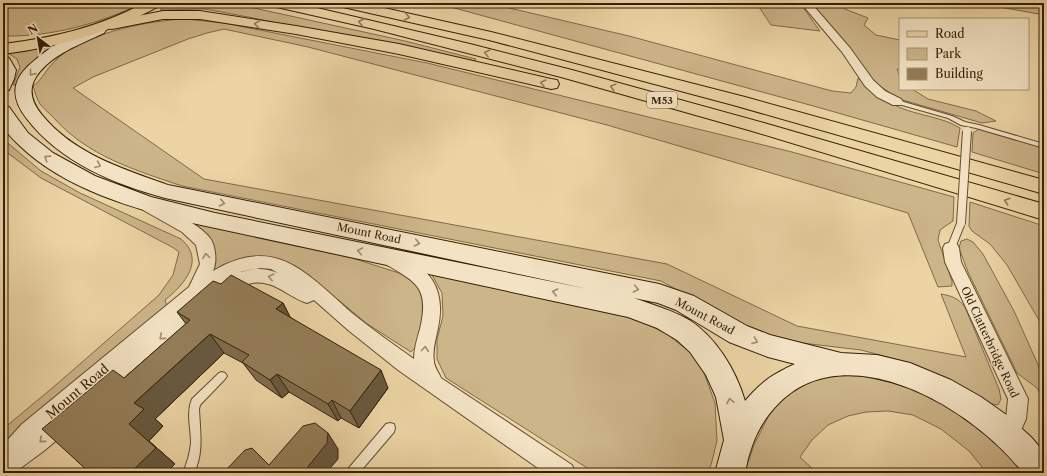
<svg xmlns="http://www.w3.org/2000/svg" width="1047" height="476" font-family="'Libre Caslon Text',serif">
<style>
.green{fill:#cdb58a;stroke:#806a48}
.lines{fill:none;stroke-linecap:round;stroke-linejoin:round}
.lane-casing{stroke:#614c2d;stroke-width:2}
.street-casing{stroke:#614c2d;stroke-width:2}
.secondary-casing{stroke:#331f05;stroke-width:2}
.primary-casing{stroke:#331f05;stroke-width:2}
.highway-casing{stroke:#331f05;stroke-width:2}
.lane{fill:#f3e3c4;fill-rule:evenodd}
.street{fill:#f3e3c4;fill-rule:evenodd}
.secondary{fill:#f3e3c4;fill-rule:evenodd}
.primary{fill:#ecd4a5;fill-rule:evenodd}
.highway{fill:#ecd4a5;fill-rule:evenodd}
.lane-bridge-casing{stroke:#614c2d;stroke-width:10;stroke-linecap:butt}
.lane-bridge{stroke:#f3e3c4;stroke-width:8}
.wall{fill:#7e6c4c;stroke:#331f05}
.shaded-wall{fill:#67583e;stroke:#331f05}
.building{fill:#937d58;stroke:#331f05}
.oneway{stroke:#907a55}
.oneway2{stroke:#9d8b6e}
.labels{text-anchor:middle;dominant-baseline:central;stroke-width:3;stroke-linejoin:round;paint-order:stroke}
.shield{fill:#f3e3c4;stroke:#6d5a3e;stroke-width:1}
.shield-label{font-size:10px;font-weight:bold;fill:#331f05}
.street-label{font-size:11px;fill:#331f05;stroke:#f3e3c4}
.near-street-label{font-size:13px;fill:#331f05;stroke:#f3e3c4}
</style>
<rect width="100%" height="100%" fill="#ecd4a5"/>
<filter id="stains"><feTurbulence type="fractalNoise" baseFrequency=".005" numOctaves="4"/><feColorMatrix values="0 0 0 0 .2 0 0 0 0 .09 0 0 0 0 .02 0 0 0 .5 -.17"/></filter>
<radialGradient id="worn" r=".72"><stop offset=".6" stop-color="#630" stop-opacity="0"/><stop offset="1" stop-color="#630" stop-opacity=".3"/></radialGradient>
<!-- green -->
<g class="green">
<path d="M3,3H142C99,24 51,37 3,36Z"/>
<path d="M168,3H227L254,8L405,41L476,59L475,61L222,12L204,9L160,10Z"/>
<path d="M436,3H488L629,36L832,91L851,93L856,87L858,78C871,90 884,101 901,108C921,116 942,117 960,128L957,147L817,107Z"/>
<path d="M758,3H800L820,31L771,25L757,4Z"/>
<path d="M809,3H838L845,9L868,18L864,25L876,35L900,40V69H897L900,77V89H912L928,99L976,111L996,121L982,123L899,99L877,84Z"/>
<path d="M978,3H1021L1044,8V15Z"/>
<path d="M185,19L224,23L427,63L792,152L954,197L953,221L940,230L938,240L952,281V286L938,287L908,213L607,125L308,47L224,29L207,33L188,39L93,77L73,88L204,179L667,264L797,326L966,357L941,294C952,296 958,298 965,307L999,389L1001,399L998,405L981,402L906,362L861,350L777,340L745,327L661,281L182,186C135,170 87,156 53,117C49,113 44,109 40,104C37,99 35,92 33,86C39,82 41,78 45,73C50,65 57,59 64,53C97,31 147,21 185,19Z"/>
<path d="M61,43L18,84L13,85L20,67L17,59L8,53Z"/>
<path d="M979,129L1044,148V174L972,152L973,133Z"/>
<path d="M3,139L41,171L80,193L181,239C206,260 184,285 165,300L167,306L3,444V429L57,384L159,295L173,275L179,252L172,247L41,178L9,154L3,148Z"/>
<path d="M970,202L1044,226V329L1007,265L990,244L972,231L969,226Z"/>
<path d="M188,221L352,258L399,273L417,284L427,305L415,348L411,352L366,323L318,283L282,261L264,258L213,270C220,244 208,235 188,221Z"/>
<path d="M967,239L973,242L983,254L1014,311L1044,378V402L1037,388L1017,373L968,272L959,248L961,241Z"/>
<path d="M432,275L577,304L640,320L668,335L690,352L704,373L715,403L717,441L711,465L707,473H595L446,378L437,359V339L443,316L442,293Z"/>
<path d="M857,375C887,381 917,388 945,402C977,419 1003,449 1029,473H987L969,451L941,429L913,415L888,411L866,412L848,416L828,425L812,440L800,457L817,473H744L754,445L772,409L792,391L812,381L831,376Z"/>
</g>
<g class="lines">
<!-- lane casing -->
<g class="lane-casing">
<g id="lane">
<path d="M897,100L952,116L965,122L979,125L1044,144V148L976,128L961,125L948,118L895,103V101Z"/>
<path d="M961,220L965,223L955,248L954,250H948L947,248L957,223Z"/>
<path d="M222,372L225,373L227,376L225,379L200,405L199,409C200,431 204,453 194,473H183C187,463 190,453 191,443C191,428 186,413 192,399L219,373Z"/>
<path d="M390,423L394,424L395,428L394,432L359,473H347L348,469L386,424Z"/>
</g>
</g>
<!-- street casing -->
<g class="street-casing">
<g id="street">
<path d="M801,3H811L850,48L873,80L885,91L901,99L903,102L901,105H893L877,97L865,86L842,52Z"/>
<path d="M148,201C164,205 200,225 210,238C216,246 217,263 213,271C276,233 308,275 353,314C373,330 394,345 414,359C414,349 417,339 420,329C429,290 419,283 387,265L385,260L387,255L393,254C431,266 446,289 438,328C436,339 432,350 434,361C434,367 439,373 441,378L572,465L575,473H545L398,370L348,330L314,300L307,303C286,296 272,277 248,284C238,286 229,293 219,296L213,294L211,290L201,297L200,298L205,300L208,305L205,310L109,395L102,398L95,395L93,390L67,412L71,414L74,421L71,428L45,450L14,473H3V445L22,424L189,287L200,264L196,245L182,232L143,210L140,206L143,202ZM261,268L271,269L278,273C265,268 254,268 240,272Z"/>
<path d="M951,242L957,244L959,248L961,262L1028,399L1026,419L1015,443L1008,446L1001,443L997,436L1006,418L1008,399L945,262L943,248L945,244Z"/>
</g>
</g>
<!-- secondary casing -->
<g class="secondary-casing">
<g id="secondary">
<path d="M99,26L104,27L106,30L104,33C81,44 50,55 36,77C27,91 33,104 42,115C74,154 123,169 168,185L659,284L694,296L747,326L770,335L841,353L877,355L910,363L951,380L981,397L1008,416L1031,437L1044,452V473H1023C975,410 849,333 779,403C759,423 750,446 745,473H715L724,440L716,397L706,375L690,352L677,340L657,328L628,317L192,223C132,208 65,189 20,146C14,140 7,134 4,127C1,122 3,112 3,106L9,107L28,133L53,153L95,176L151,197L215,213L588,289L165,198C114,184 60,162 27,119C9,96 12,78 35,60C52,45 77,31 99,26ZM634,298L658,303L676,310L729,342L768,357L795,364C773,374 761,382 745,401C736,370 716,337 689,320C672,310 653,305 634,298Z"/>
<path d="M3,56L9,58L16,70L14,79L9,90L3,91Z"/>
</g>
</g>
<!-- primary casing -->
<g class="primary-casing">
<path id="primary" d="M144,3H161L159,6C110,33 58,47 3,54V44C53,38 99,27 144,3Z"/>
</g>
<!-- highway casing -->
<g class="highway-casing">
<g id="highway">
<path d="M270,3H296L470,44L572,70L764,123L1044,204V220L752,131L561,77L374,29L272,6Z"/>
<path d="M342,3H362L491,32L745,97L1044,180V194L733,105L489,40L343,7Z"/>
<path d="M163,11H200L296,26L399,44L551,79L557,80L559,84L557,88L551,89L399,54L296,34L200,19H163L112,29L107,28L105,25L107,22L112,21Z"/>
</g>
</g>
<!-- lane -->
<use href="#lane" class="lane"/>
<!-- street -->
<use href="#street" class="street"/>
<!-- secondary -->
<use href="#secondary" class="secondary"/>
<!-- primary -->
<use href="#primary" class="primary"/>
<!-- highway -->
<use href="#highway" class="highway"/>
<!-- lane-bridge casing -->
<g class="lane-bridge-casing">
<path id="lane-bridge" d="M961,223L967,131"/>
</g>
<!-- lane-bridge -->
<use href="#lane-bridge" class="lane-bridge"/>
</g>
<!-- wall -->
<path class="wall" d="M221,284L283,303L290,317L388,388L359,428L341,418L338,421L289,392L282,398L256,380L243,363L224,353L155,419L163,426L149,441L175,464L166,473H90L124,378L186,324L177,312Z"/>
<!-- shaded-wall -->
<g class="shaded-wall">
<path d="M283,303L293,323L276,309Z"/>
<path d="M210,334L224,353L155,419L163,426L149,441L175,464L166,473H130L129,424L134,403Z"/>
<path d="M381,370L388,388L359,428L350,411Z"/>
<path d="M277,374L289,392L282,398L270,380Z"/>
<path d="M332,400L341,418L338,421L328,404Z"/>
<path d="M328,433L338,449V459L326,473H303Z"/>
</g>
<!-- building -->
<g class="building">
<path d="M231,275L283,303L276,309L381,370L350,411L332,400L328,404L277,374L270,380L242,362L249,355L210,334L134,403L144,409L129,424L156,448L130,473H90L42,429L113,370L124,378L190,320L177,312L213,281L221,284Z"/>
<path d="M315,423L328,433L327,443L303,473H224V472L245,450L252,448L269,465L303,426Z"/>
</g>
<!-- one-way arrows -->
<defs><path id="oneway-chevron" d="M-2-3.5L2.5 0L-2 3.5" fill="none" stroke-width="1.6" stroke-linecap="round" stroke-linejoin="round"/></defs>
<g class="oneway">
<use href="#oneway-chevron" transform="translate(407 17) rotate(13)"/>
<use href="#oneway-chevron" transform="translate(361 22) rotate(-167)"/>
<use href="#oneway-chevron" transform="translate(257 24) rotate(-171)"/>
<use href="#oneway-chevron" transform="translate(487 53) rotate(-166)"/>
<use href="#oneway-chevron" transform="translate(543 83) rotate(-167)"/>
<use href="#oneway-chevron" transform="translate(613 87) rotate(-165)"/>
<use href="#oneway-chevron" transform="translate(1007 201) rotate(-163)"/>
</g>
<g class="oneway2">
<use href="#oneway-chevron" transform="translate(32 73) rotate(129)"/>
<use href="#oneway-chevron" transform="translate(47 158) rotate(-147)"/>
<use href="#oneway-chevron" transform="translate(98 165) rotate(23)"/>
<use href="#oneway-chevron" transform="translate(222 203) rotate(12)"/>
<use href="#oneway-chevron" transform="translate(417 243) rotate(12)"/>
<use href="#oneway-chevron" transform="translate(360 251) rotate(-169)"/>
<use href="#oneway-chevron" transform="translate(206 256) rotate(-98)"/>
<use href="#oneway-chevron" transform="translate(271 277) rotate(-166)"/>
<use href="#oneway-chevron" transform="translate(636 289) rotate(11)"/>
<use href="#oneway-chevron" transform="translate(555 292) rotate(-168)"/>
<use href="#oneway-chevron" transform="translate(162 337) rotate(139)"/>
<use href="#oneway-chevron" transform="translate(755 341) rotate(21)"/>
<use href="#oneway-chevron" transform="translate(425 349) rotate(-85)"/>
<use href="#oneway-chevron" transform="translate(730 401) rotate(-102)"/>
<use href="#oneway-chevron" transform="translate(42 440) rotate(140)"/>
</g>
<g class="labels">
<!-- shield labels -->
<rect class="shield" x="647" y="92" width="30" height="16" rx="3"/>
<g class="shield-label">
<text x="662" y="100">M53</text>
</g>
<!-- street labels -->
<g class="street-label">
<text transform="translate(369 233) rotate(12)">Mount Road</text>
<text transform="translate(705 316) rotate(28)">Mount Road</text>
<text transform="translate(990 342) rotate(65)">Old Clatterbridge Road</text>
</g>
<!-- near-street labels -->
<g class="near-street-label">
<text transform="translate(77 391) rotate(-40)">Mount Road</text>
</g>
</g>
<!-- margin -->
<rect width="1047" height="476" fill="none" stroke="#ecd4a5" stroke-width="16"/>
<rect x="4" y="4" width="1039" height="468" fill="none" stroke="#331f05" stroke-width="2"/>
<rect x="8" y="8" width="1031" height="460" fill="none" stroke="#331f05"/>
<!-- legend -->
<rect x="899" y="18" width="130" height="72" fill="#f3e3c4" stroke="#a69578"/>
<rect x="907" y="31" width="20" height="6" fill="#ecd4a5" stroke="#a69578"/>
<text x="935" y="38" font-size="12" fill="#331f05">Road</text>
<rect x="907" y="48" width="20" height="12" fill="#cdb58a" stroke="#a69578"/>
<text x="935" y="58" font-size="12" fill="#331f05">Park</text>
<rect x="907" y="68" width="20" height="12" fill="#937d58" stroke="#a69578"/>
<text x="935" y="78" font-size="12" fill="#331f05">Building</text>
<!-- north arrow -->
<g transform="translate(38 38) rotate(329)" stroke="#f3e3c4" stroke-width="3" paint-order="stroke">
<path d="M0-3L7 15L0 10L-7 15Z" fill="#331f05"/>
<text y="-6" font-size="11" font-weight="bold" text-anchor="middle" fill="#331f05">N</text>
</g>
<rect width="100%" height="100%" filter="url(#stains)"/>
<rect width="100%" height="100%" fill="url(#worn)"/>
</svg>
